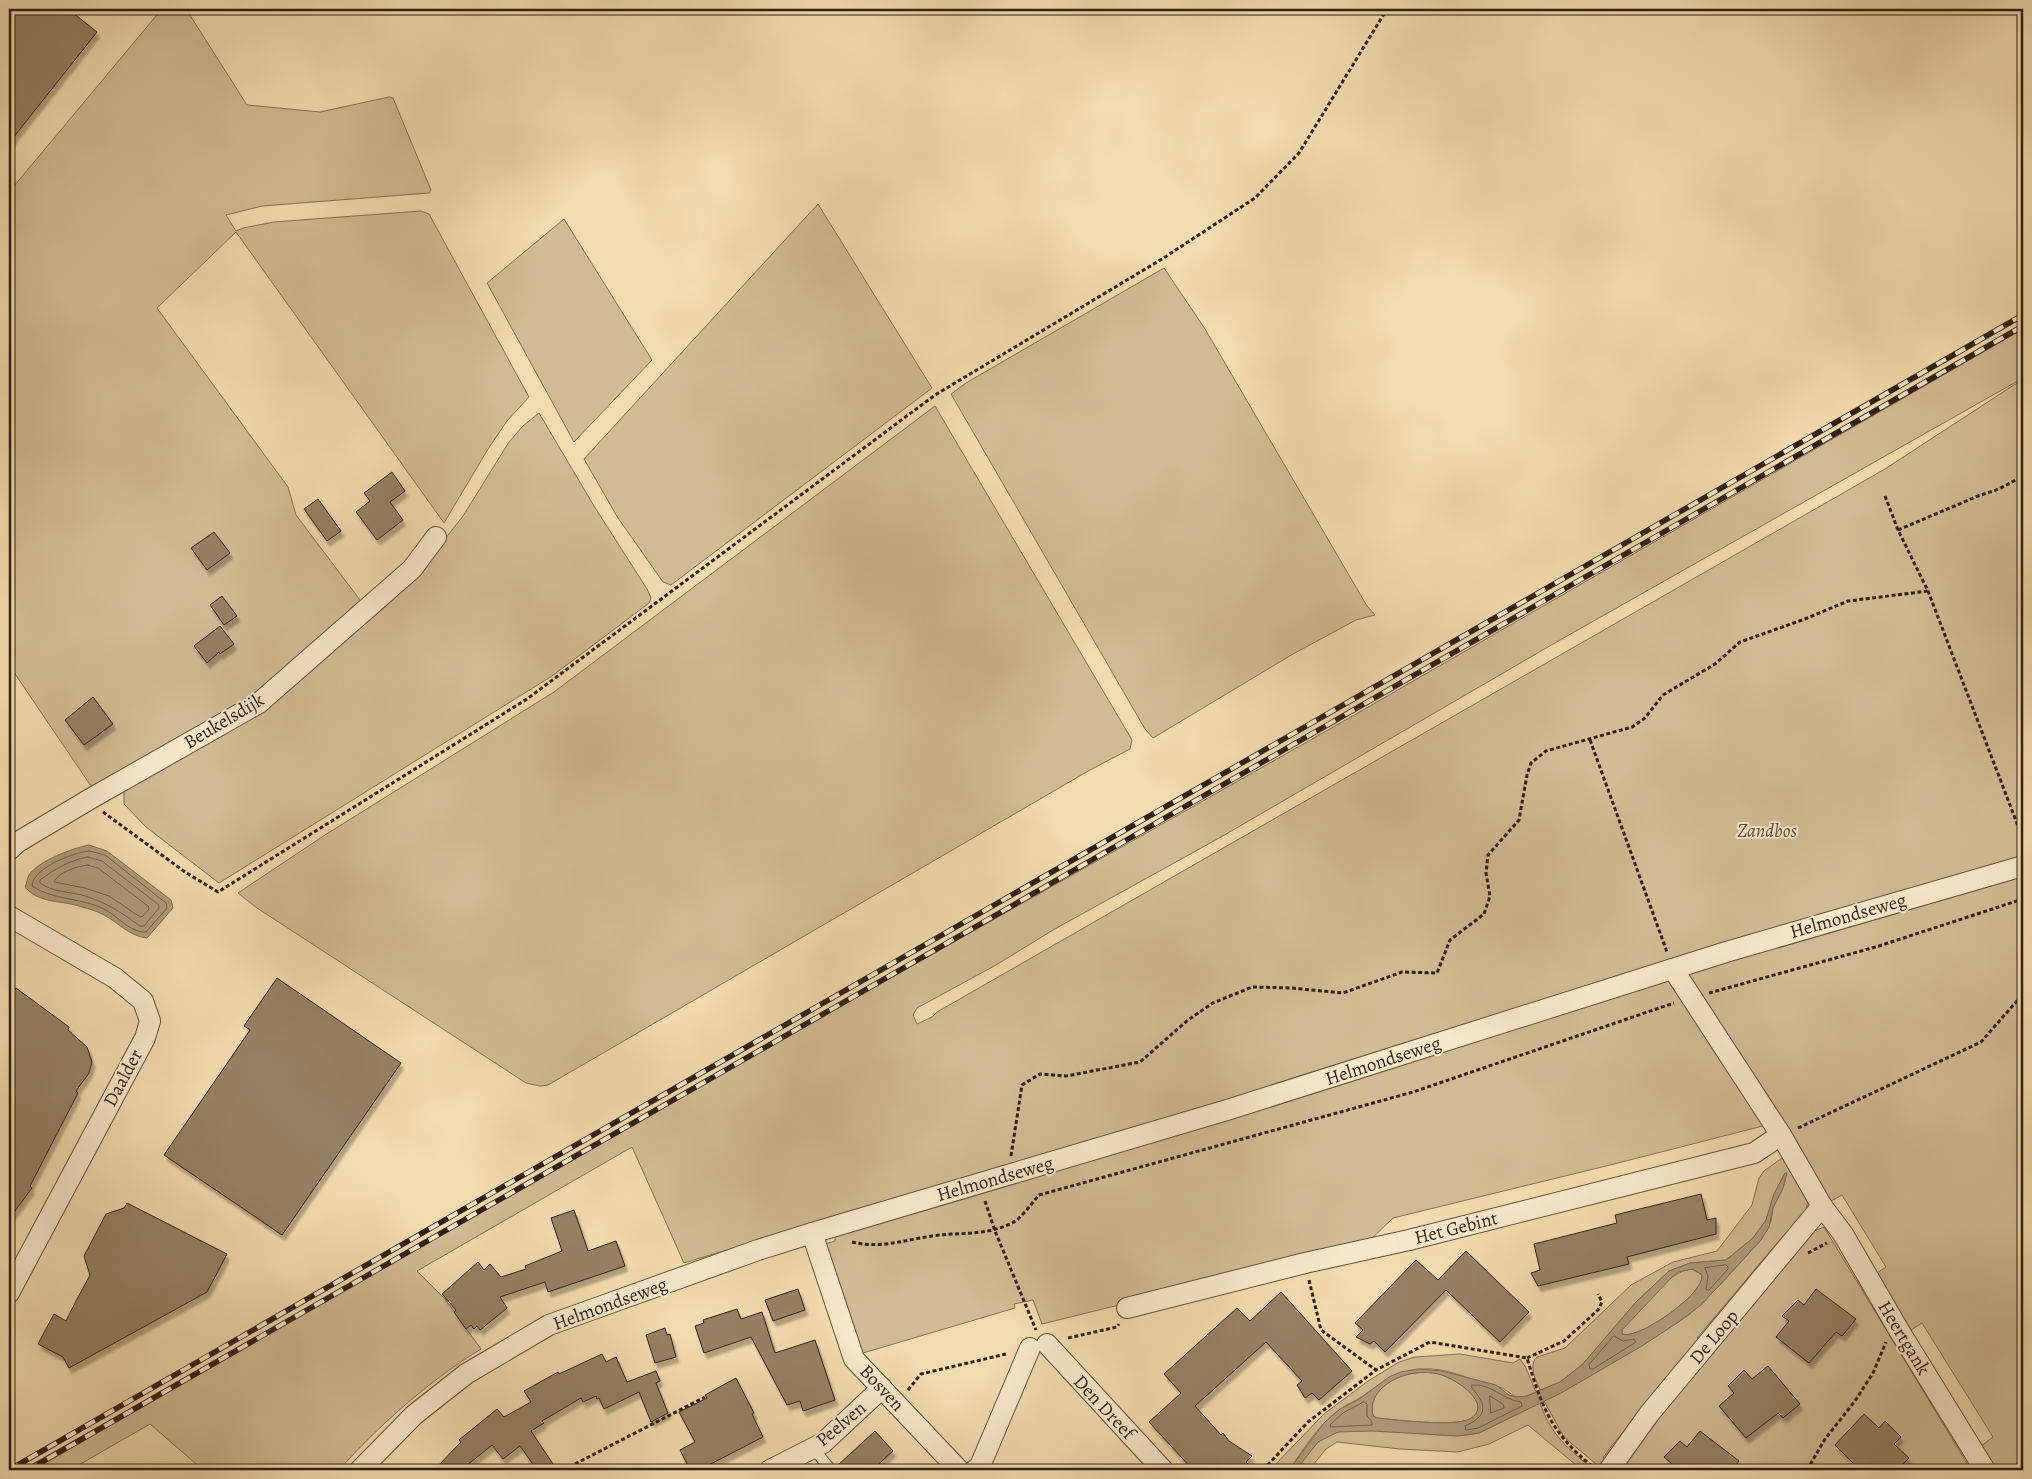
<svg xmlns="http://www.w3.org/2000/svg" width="2032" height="1479" font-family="Alegreya,serif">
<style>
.green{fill:#d1bb94;stroke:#816d54}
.water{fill:#b09b7a;stroke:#7d6951;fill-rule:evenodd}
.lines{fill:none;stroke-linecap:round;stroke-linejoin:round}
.shore{stroke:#705d47;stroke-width:1}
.building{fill:#958164;stroke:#311f14;filter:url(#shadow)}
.service-casing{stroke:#614e3a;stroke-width:12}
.minor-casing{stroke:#614e3a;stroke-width:22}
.path{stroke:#311f14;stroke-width:3;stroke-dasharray:4 2.5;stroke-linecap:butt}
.service{stroke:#f7e8ca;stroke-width:10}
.minor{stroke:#f7e8ca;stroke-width:20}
.rail-casing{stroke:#311f14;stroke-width:5.5}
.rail{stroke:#f7e8ca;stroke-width:4;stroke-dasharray:11;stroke-linecap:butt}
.labels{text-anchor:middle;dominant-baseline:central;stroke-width:4;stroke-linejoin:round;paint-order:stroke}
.street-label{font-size:19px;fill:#311f14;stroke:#f7e8ca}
.park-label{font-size:19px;font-style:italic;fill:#614e3a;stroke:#f7e8ca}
</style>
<defs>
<filter id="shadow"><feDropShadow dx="3" dy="5.5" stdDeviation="1" flood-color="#0004"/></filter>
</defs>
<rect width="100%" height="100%" fill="#f2dbae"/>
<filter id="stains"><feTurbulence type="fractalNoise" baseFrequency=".004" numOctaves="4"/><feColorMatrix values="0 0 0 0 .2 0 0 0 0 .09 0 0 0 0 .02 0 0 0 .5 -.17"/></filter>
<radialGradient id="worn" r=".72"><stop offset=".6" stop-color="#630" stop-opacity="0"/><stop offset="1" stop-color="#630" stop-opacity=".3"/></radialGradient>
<!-- green -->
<g class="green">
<path d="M160,9H186L247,105L320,112L389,97L393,98L431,190L429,193L262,206L226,215L236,231L243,228L274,222L421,211L429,214L529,397L507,421L488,449L444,523L236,232L157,308L288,487L296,515L363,604L246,700L95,792L9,665V192L161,10Z"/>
<path d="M818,204L932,388L671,585L663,582L618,518L584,459Z"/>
<path d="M564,219L652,360L574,442L487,283Z"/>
<path d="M1164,268L1205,329L1367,606L1375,615L1356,620L1293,654L1153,738L1145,729L951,394L966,383Z"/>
<path d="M2023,329V378L1560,640L1221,837L1053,930L996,965L917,1008L913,1015L917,1024L932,1017L937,1012L1885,469L2023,379V1470H1996L1981,1446L1993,1437L1922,1323L1908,1332L1874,1275L1886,1267L1842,1195L1829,1202L1744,1095L1763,1126L1610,1165L1393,1218L1366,1244L1042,1324L1033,1300L1014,1304L1015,1308L863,1353L825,1244L835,1241V1217L684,1263L632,1147L417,1271L445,1299L481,1349C431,1379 377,1427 339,1470H203L150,1424L70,1470H22L1351,717Z"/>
<path d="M935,406L1132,740L1130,749L1090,770L548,1085L540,1086L526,1083L257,908L238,893L325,835L554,692Z"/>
<path d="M539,413L594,506L647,589L651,598L649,603L552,676L219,883L146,827L124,804V791L227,733L290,687L386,606L423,567L463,516L509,442L523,426Z"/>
<path d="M1782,1158L1808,1199L1806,1211L1788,1239L1783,1236L1697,1338L1701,1342L1613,1444L1603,1458L1608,1463L1603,1470L1564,1437L1544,1401L1561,1393L1677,1323L1690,1314L1720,1285L1761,1240L1771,1221L1773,1208L1783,1188L1785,1173L1774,1194L1766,1220L1753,1238L1726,1260L1690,1263L1669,1271L1636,1302L1582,1365L1560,1382L1540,1390C1536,1380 1528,1366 1537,1357L1565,1348L1631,1285L1673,1262L1717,1251L1752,1205L1759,1178L1764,1171Z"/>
<path d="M1824,1227L1971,1470H1620L1654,1423L1807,1234Z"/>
<path d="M1691,1269L1701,1274C1710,1290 1638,1341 1622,1334V1330C1638,1312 1666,1272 1691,1269Z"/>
<path d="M1460,1354L1513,1363L1520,1359L1525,1366L1536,1392C1516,1401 1518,1398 1502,1388C1497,1386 1492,1385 1487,1384C1470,1379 1450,1370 1432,1369C1402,1368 1386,1379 1363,1396C1356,1401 1347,1404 1340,1409C1319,1424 1304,1449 1289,1470H1270L1324,1414L1368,1381L1399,1362L1415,1357Z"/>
<path d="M1415,1373C1424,1372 1433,1372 1442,1375C1457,1380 1494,1404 1470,1419C1455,1427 1395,1420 1377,1418L1373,1416C1367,1391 1394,1376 1415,1373Z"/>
<path d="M1540,1403C1551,1435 1568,1449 1594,1470H1582L1528,1425L1489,1444L1458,1452L1400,1449L1337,1442L1326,1449L1309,1470H1296C1304,1460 1312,1446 1323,1438C1355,1417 1437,1443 1479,1433Z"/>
</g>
<!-- water -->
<g class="water">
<path d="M89,845L107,851L171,900L173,908L147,938C129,936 119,923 104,915C97,911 89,909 82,907C63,900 39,904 25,887C27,883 27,878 29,875C38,861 73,848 89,845Z"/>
<path d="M1785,1173H1787L1783,1188L1773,1208L1769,1227L1761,1240L1701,1305L1677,1323L1642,1346L1561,1393L1479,1433L1458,1436L1372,1431L1338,1432L1318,1442L1296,1470H1289L1324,1423L1340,1409L1358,1400L1389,1377L1401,1372L1418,1369L1442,1371L1496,1385L1509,1395L1516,1397L1527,1396L1560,1382L1582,1365L1636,1302L1669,1271L1690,1263L1726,1260L1753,1238L1766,1220L1774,1194ZM1693,1269L1701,1274C1710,1290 1638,1341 1622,1334V1330L1672,1277L1678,1272ZM1415,1373C1424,1372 1433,1372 1442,1375C1457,1380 1494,1404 1470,1419C1455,1427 1395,1420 1377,1418L1373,1416C1367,1391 1394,1376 1415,1373Z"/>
</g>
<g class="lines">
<!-- shore -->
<g class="shore">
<path d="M89,851L105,855L166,903L167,908L146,932C131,933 118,917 106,910C82,897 54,901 32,886C33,868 72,853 89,851Z"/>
<path d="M88,857L102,861L159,905V908L144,926H140C122,913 106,902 85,896C69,891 54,893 40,883V880C55,869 70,860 88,857Z"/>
<path d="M88,865L98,868L148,906L149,909L143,916L140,917L109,896L85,888L54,882C58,872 78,866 88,865Z"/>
<path d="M1726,1265L1728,1267V1269L1709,1290H1706L1708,1276L1705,1268Z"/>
<path d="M1614,1336L1623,1341L1634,1339L1636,1342L1593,1369H1590L1589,1365Z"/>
<path d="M1472,1385C1491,1383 1503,1400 1521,1402L1522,1406L1478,1428L1466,1430L1465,1426C1487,1416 1488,1406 1472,1388Z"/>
<path d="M1490,1396L1503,1404L1504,1408L1491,1413Z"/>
<path d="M1364,1402L1367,1404V1416L1372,1422V1425L1330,1427L1331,1424L1343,1413Z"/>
</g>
</g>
<!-- building -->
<g class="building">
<path d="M18,9H68L97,32L9,143V20Z"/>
<path d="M392,472L405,491L390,502L403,520L377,540L356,512L370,501L364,493Z"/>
<path d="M318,499L341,531L327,541L304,509Z"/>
<path d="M214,532L230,553L207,570L191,548Z"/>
<path d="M222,596L237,616L224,625L210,605Z"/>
<path d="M220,626L234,644L220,654L219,652L207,663L194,646Z"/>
<path d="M93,697L113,724L84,745L65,720Z"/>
<path d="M277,978L401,1063L282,1235L164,1155L250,1030L244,1026Z"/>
<path d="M16,988L69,1027L68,1030L87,1047L92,1062L89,1073L76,1091L78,1093L30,1186L32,1188L9,1219V997Z"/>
<path d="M1701,1194L1707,1220L1716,1218V1234L1627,1257L1629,1264L1538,1286L1531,1273L1540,1270L1534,1244L1617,1223L1615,1215Z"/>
<path d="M127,1203L227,1254L207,1292L69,1368L63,1357L38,1344L54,1314L66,1321L76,1301L90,1275L84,1256L106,1214L124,1208Z"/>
<path d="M574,1210L588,1251L616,1241L625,1266L548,1292L545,1282L500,1297L507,1308L480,1330L477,1326L474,1329L471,1325L466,1329L454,1312L456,1310L442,1294L478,1262L484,1270L490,1264L501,1277L526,1269L525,1266L562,1251L551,1218Z"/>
<path d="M1466,1251L1529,1312L1500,1342L1446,1290L1385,1352L1374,1341L1370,1344L1356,1337L1363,1330L1355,1323L1416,1260L1438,1280Z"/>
<path d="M798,1289L805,1310L773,1321L765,1300Z"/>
<path d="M1816,1289L1856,1319L1842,1336L1836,1332L1809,1363L1776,1337L1789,1321L1782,1316L1798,1300L1804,1305Z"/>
<path d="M1281,1292L1352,1371L1319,1400L1312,1393L1305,1398L1297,1385L1302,1381L1266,1342L1195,1406L1221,1435L1223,1433L1229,1441L1252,1456L1246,1462L1253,1470H1193L1149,1422L1181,1393L1164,1374L1237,1308L1250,1321Z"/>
<path d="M737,1309L741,1319L762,1312L775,1353L815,1340L835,1400L803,1411L800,1401L787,1405L751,1337L704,1353L695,1326L704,1323L703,1320Z"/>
<path d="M665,1328L667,1335L670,1334L676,1357L655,1363L646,1335Z"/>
<path d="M602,1354L606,1362L616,1357L627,1382L656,1371L660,1381L656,1383L668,1413L651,1422L639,1392L604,1409L599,1398L597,1399L596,1396L583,1402L581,1398L542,1421L544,1423L531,1431L557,1470H537L520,1446L503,1459L492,1445L461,1470H434L461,1442L459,1440L497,1409L504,1417L531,1402L524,1391L558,1372L559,1374Z"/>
<path d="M1768,1366L1800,1404L1783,1418L1778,1413L1746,1438L1719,1406L1734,1393L1728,1386L1744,1370L1752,1379Z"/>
<path d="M736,1378L754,1413L752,1414L763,1437L699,1470H690L680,1450L695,1442L679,1412L707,1398L705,1395Z"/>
<path d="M1864,1414L1879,1428L1885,1421L1901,1437L1894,1444L1909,1458L1897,1470H1860L1835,1445Z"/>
<path d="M875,1431L893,1451L872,1470H838L837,1466Z"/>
<path d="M1700,1431L1739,1461L1733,1470H1667L1672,1464L1664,1457L1680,1441L1687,1447Z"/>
</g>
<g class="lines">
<!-- service casing -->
<g class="service-casing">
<path id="service" d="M813,1448L831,1470"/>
</g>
<!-- minor casing -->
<g class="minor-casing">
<g id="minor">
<path d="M9,850L18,842L90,799L259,703L412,569L436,537"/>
<path d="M9,916L115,978L143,1001L150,1021L145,1038L9,1293"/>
<path d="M1673,969L1781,1135L1822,1206L1843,1234L1900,1332L1985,1470"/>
<path d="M812,1233L854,1359L959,1470"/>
<path d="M1127,1308L1305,1263L1409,1240L1754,1153L1781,1135"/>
<path d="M1047,1344L1163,1470"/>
<path d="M360,1470L414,1415L466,1374L549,1325L758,1250L812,1233L1227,1110L1726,952L2023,866"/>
<path d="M770,1470L823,1443L882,1388"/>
<path d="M975,1470L980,1466L1030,1348"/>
<path d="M1609,1470L1649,1414L1822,1206"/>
</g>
</g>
<!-- path -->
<g class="path">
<path d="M1885,496L1898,530L1928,591L2023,839"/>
<path d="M1898,530L1978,496L1999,489L2023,476"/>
<path d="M1590,740L1667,952"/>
<path d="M103,812L185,872L218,892L527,699L935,395L1162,259L1255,198L1299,153L1387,9"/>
<path d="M1709,993L1879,946L2023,899"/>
<path d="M1798,1128L1981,1042L2023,994"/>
<path d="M1011,1156L1022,1085L1040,1074L1066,1076L1140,1062L1188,1020L1213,1003L1252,987L1292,988L1343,993L1402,972L1437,973L1450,940L1484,914L1490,896L1486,873L1488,855L1519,820L1527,775L1531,763L1546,751L1632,727L1645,718L1663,695L1715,664L1740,642L1805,619L1848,601L1928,591"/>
<path d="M985,1201L995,1231L1036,1330"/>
<path d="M852,1242C880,1249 905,1240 932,1236C960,1232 986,1236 1012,1223C1022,1218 1031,1204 1039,1195L1413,1092L1674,1003"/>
<path d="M1808,1253L1827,1243"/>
<path d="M1309,1280L1321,1330L1376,1370"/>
<path d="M1068,1338L1117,1327L1119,1324"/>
<path d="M1527,1358L1564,1341L1598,1310L1602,1302L1598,1294"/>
<path d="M908,1390L921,1374L1006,1354"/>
<path d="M575,1464L705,1397"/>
<path d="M1263,1470L1308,1422L1376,1370L1430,1342L1527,1358C1542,1407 1551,1433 1592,1466"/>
<path d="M1807,1470L1825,1439L1855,1401L1873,1373L1886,1342"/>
</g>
<!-- service -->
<use href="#service" class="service"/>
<!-- minor -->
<use href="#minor" class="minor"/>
<!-- rail casing -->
<g class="rail-casing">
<g id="rail">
<path d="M9,1470L2023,315"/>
<path d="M28,1470L2023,326"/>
</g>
</g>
<!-- rail -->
<use href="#rail" class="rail"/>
</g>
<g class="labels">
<!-- street labels -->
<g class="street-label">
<text transform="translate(224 721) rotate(-31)">Beukelsdijk</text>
<text transform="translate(1848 916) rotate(-16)">Helmondseweg</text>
<text transform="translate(1383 1061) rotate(-18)">Helmondseweg</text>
<text transform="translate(123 1078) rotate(-62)">Daalder</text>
<text transform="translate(995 1179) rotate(-16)">Helmondseweg</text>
<text transform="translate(1456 1228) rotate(-14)">Het Gebint</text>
<text transform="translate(610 1304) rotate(-20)">Helmondseweg</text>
<text transform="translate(1714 1337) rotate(-50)">De Loop</text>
<text transform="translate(1904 1338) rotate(59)">Heertgank</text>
<text transform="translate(882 1388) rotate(47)">Bosven</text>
<text transform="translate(1104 1407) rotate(47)">Den Dreef</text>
<text transform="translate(841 1424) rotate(-40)">Peelven</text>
</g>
<!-- park labels -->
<g class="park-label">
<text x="1767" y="831">Zandbos</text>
</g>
</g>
<!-- margin -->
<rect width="2032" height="1479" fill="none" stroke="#f2dbae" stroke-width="30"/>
<rect x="10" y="10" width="2012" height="1459" fill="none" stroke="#311f14" stroke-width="2.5"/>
<rect x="15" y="15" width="2002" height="1449" fill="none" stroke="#311f14"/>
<rect width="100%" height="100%" filter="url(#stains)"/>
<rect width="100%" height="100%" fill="url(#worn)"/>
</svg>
